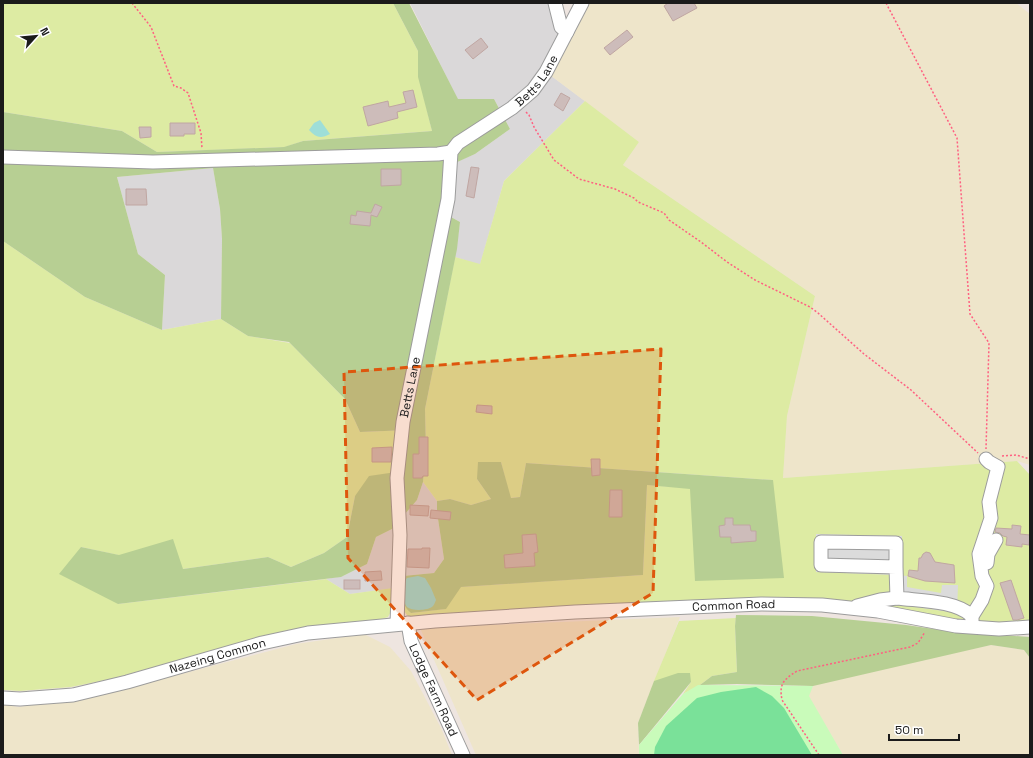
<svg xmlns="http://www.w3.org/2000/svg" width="1033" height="758" font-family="'Space Grotesk',sans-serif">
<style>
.residential{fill:#dad8d9}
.farmland{fill:#eee5ca}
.grass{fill:#ddeba3}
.forest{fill:#b7cf93}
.park{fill:#c9fbba}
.pitch{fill:#7ae199}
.parking{fill:#dbdbdb}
.water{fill:#9eded8}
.building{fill:#cdbcba;stroke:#c0a6a2}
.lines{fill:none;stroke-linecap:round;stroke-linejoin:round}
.minor-casing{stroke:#9c9c9c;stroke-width:15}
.path{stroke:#ff6081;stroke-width:1.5;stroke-dasharray:2 2;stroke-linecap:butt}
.minor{stroke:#fff;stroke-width:13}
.marked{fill:#de560d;fill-opacity:0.2;stroke:#de560d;stroke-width:3;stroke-dasharray:8 5;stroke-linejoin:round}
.labels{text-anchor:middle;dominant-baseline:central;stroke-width:4;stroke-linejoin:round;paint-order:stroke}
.street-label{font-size:12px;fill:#1b1b1b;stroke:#fff}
</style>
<rect width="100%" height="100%" fill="#eee5e0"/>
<!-- residential -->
<g class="residential">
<path d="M410,3H550L562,41L546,72L585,101L504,181L480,265L455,257L460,222L440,211L444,167L475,154L510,129L494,99L458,100Z"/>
<path d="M213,168L220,209L222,239L221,319L162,330L165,275L138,254L117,177Z"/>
<path d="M423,482L437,501V512L444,559L434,573L403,576V587L350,594L326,579L343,576L367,564L376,537L392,529L417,500Z"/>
</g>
<!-- farmland -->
<g class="farmland">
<path d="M582,3H1016L1030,14V465L1017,461L783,478L787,416L815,296L623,165L639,142L546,72Z"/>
<path d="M680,617L638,723L639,755H476L420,628Z"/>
<path d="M364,634L390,647L411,671L441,728L452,755H3V704L18,707L97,696L296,644Z"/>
<path d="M991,645L1024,650L1030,658V755H843L808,696L813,686L833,678Z"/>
</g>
<!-- grass -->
<g class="grass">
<path d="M3,3H393L418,51L419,77L432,131L303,141L285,147L157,152L122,131L3,112Z"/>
<path d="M585,101L639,142L623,165L815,296L787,416L783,478L1017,461L1030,475V623L960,621L846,604L412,618C405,615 403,610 403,603L411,613L445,609L460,587L643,575L647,485L690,488L773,480L526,463L520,497L510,498L501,462L477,479L491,499L471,505L450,499L437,501L423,482L426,450L425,409L455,257L480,264L504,181Z"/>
<path d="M3,241L85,297L162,330L221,319L248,336L290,343L345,399L360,432L409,430L403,471L355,496L347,537L324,553L291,567L268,557L183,569L81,547L118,604L326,579L350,594L393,588V608L388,617L378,620L244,642L111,679L71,687L20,691L3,690Z"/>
<path d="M736,618L735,626L737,672L712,676L700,685L683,694L691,682L654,681L679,621Z"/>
</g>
<!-- forest -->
<g class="forest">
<path d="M393,3H409L458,99H494L510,129L475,154L444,168L440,211L460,222L457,249L425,409L426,450L423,482L417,500L392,529L376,537L367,564L341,577L118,604L59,574L81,547L119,555L173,539L183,569L268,557L291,567L324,553L347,537L355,496L369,476L403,471L409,430L360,432L345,399L289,342L248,336L221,319L222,239L220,209L213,168L117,177L138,254L165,275L162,330L85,297L3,241V112L122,131L157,152L284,147L303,141L432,131L418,77V51Z"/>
<path d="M478,462H501L511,498L520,497L526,463L773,480L784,578L695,581L690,489L647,485L643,575L461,587L446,609L411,613C399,604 403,589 403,576L434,573L444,559L437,512V501L450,499L471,505L491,499L477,479Z"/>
<path d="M736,615L812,616L906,625L955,632L1030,637V658L1024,650L991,645L813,686L737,684L700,685L712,676L737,672L735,626Z"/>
<path d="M678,673H690L691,682L639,745L638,723L654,681Z"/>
</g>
<!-- park -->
<path class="park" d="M698,685L813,686L809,696L843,755H639V745L683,694Z"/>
<!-- pitch -->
<path class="pitch" d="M756,687L772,696L784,708L812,755H654L655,747L666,726L697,698L721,692Z"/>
<!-- parking -->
<path class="parking" d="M816,534L902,536L899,575L907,576V587L941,593L942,585H958L957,613L894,604L895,575L816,572Z"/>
<!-- water -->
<g class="water">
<path d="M320,120L330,134C321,139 316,138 309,130L314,123Z"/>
<path d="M418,576L425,578L431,588L436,600C435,602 434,605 433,606C428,611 412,611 407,607C402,601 405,588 405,581L407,578Z"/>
</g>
<!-- building -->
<g class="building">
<path d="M668,3H694L697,8L673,21L664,6Z"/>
<path d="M627,30L633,37L610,55L604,48Z"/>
<path d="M481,38L488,47L473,59L465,50Z"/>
<path d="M413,90L417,107L397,112L398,118L368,126L363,107L388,101L389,107L406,103L403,92Z"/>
<path d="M561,93L570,98L563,111L554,105Z"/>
<path d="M170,123H195V134H184V136H170Z"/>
<path d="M139,127H151V137L140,138Z"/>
<path d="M471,167L479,168L474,198L466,196Z"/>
<path d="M381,169H401V185L381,186Z"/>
<path d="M126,189H146L147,205H126Z"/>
<path d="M375,204L382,207L377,217L371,215L370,226L350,224L351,215L356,216L357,211L371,213Z"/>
<path d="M477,405L492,406V414L476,412Z"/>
<path d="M419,437H428V476H423L422,478H413V454H419Z"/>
<path d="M392,447L391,462H372V448Z"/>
<path d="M591,459H600V475L592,476Z"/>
<path d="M610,490H622V517H609Z"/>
<path d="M410,505L429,506L428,516L410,515Z"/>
<path d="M431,510L451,512L450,520L430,518Z"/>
<path d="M725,518H733V525H750L751,531H756V541L731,543V537H720L719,526L725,525Z"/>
<path d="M1012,525L1021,526L1020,534L1030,535L1029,545L1022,544V547L1006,545L1007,537L1003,536L1000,533L995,532L996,528L1012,529Z"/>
<path d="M536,534L538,552L534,553L535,566L505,568L504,555L523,553L522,535Z"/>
<path d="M422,548H430L429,568L407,567L408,549H422Z"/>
<path d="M926,552L930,553L935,562L954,565L955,583L925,581L908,576L909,570L918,571L919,558H921L923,554Z"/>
<path d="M381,571L382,580L365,581V572Z"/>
<rect x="344" y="580" width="16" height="9"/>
<path d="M1011,580L1024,618L1017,620H1013L1000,583Z"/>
</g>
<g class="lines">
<!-- minor casing -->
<g class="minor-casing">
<g id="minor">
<path d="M555,3L561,27L567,32"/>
<path d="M3,157L153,162L438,154L451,152"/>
<path d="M987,563L988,554L996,540"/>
<path d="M896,567V543L821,542V565L896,567L897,598C919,601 955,600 972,616"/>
<path d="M857,606L880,600L897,598"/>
<path id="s1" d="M408,623L411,641L463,755"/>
<path d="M972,623V616L982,600L987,586L982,576L979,554L991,518L989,502L998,467L989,462L986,459"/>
<path id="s2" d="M397,624L400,535L397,478L403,422L448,199L451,152L458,143L512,108L533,90L546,72L582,3"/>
<path id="s3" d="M3,698L20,699L73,695L127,682L262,643L308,633L435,621L575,612L761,604L822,605L878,611L956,626L999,629L1030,627"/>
</g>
</g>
<!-- path -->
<g class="path">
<path d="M132,3L151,27L174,86L181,88L188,93L201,133L202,149"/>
<path d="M886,3L957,138L970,314L989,343L986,449"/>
<path d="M526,112L529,115L534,127L554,160L579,179L615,189L634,198L638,202L664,213L669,220L701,242L727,262L755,280L810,307L818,313L864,354L911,390L978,453"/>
<path d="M1002,456L1016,455L1030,459"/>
<path d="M819,755L782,700C779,684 783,680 797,671L910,647L918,643L925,632"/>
</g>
<!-- minor -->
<use href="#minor" class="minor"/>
</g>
<!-- marked area -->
<path class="marked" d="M661,349L653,593L477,700L348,558L344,372Z"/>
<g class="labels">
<!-- street labels -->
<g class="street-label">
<text stroke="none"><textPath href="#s2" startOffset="590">Betts Lane</textPath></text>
<text stroke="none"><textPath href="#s2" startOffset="238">Betts Lane</textPath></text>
<text stroke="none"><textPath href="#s3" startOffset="740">Common Road</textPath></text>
<text stroke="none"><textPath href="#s3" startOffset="220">Nazeing Common</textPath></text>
<text stroke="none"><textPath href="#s1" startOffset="72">Lodge Farm Road</textPath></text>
</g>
</g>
<!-- border -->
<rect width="1033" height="758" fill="none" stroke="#1b1b1b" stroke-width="8"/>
<!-- north arrow -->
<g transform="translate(36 36) rotate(63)" stroke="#ffffff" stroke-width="3" paint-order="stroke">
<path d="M0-3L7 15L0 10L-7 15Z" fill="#1b1b1b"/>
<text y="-6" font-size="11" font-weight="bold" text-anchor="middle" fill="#1b1b1b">N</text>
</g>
<!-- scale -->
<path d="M889 734v6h70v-6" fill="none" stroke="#1b1b1b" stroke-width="2"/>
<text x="895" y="734" font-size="12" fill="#1b1b1b" stroke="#ffffff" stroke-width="3" paint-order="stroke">50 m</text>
</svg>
